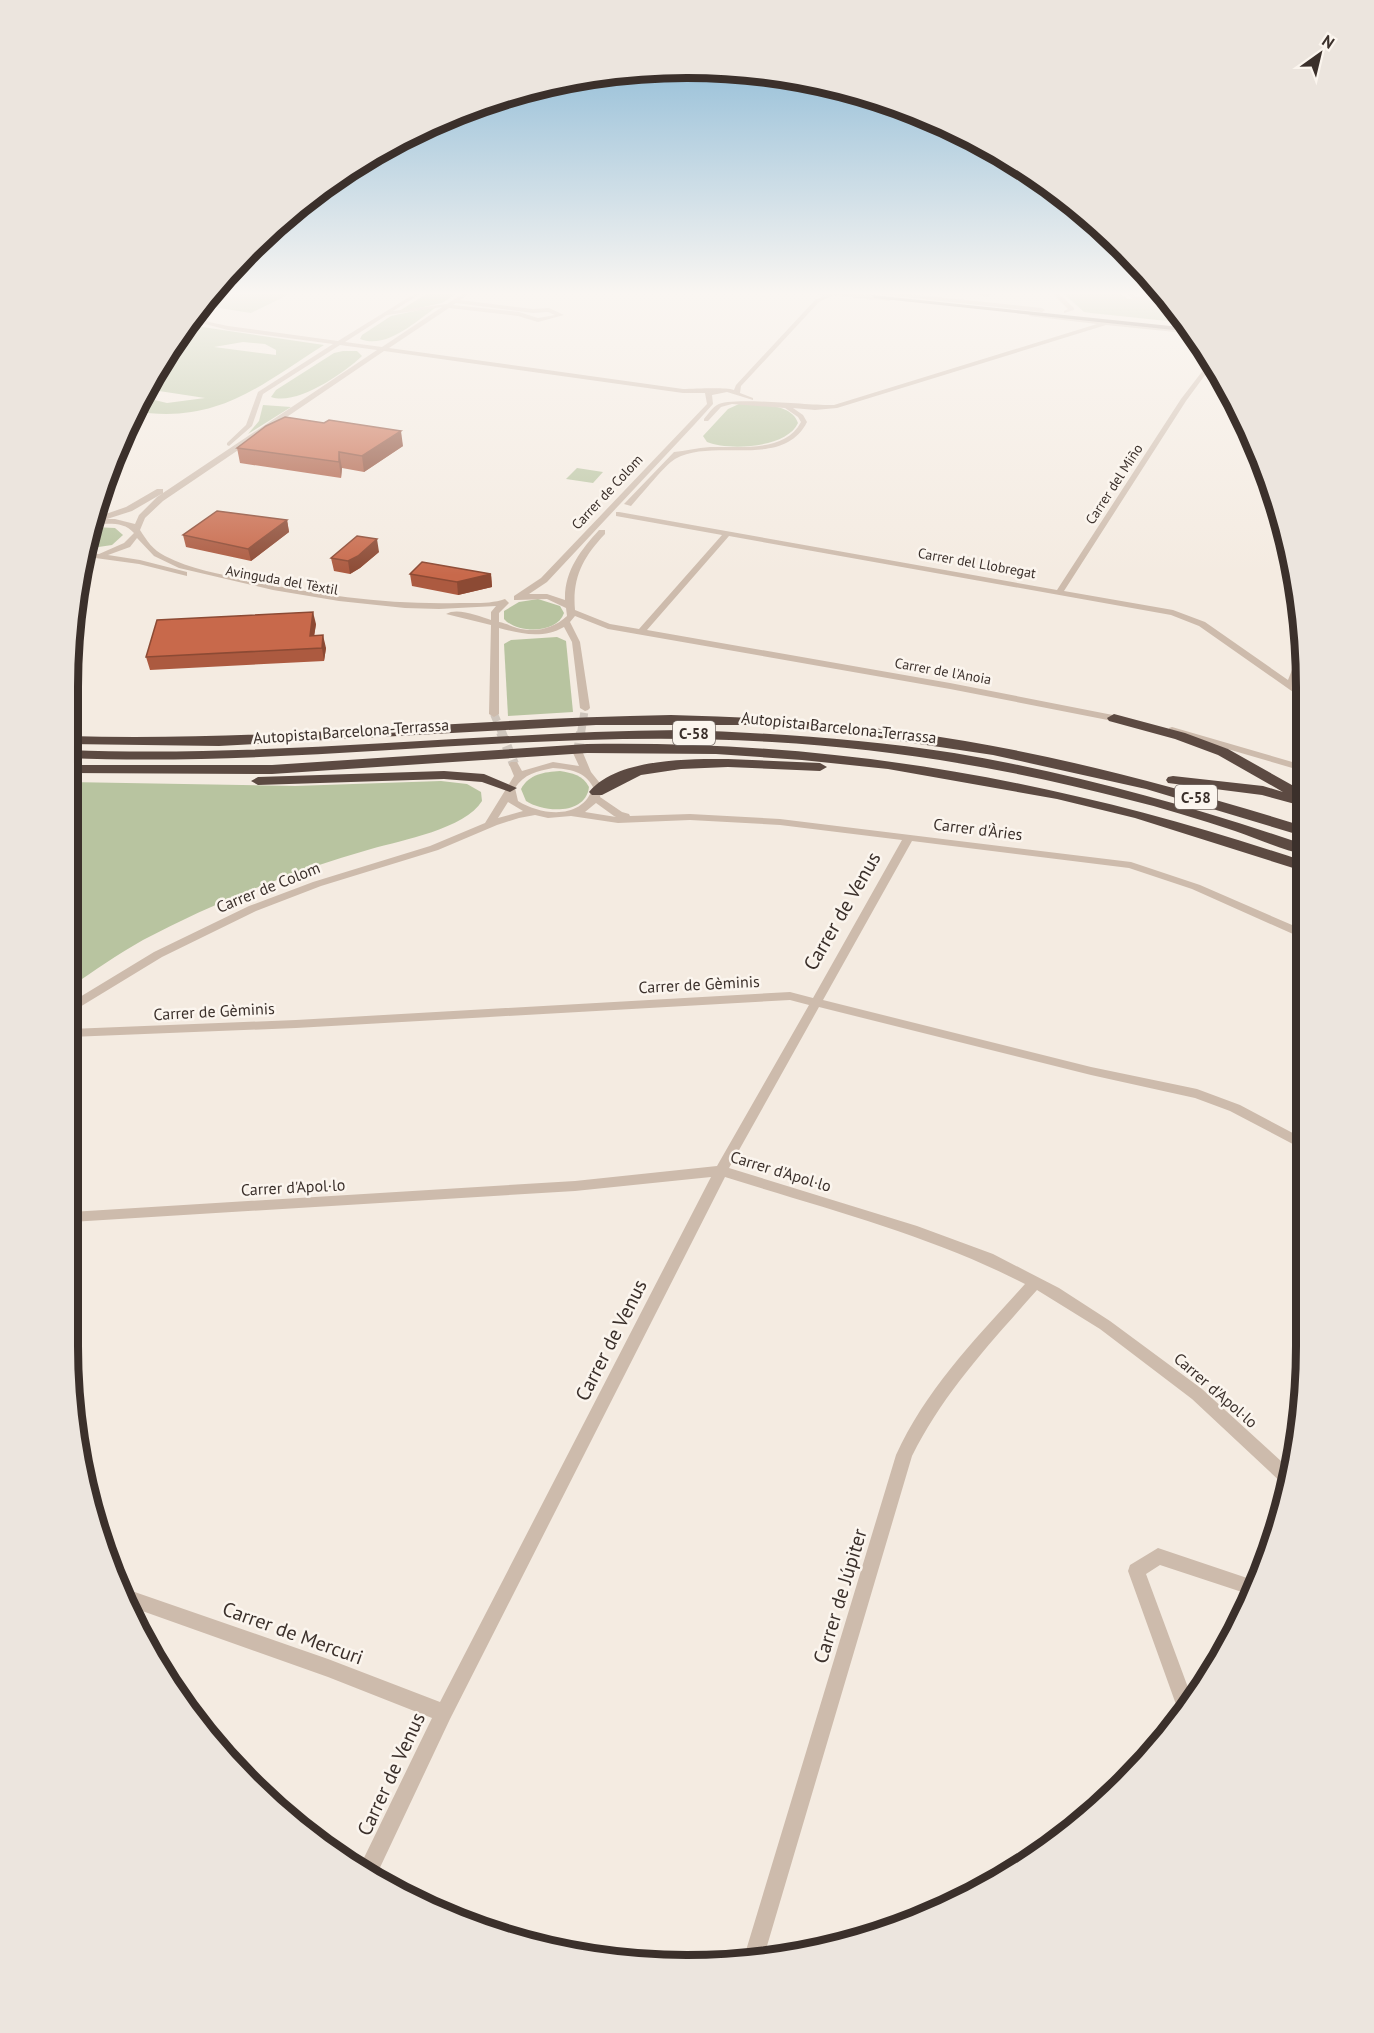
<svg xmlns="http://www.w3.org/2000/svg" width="1374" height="2033" font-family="'PT Sans',sans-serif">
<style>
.green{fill:#b8c4a0;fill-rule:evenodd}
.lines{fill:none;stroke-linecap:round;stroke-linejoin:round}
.street-tunnel-far1{stroke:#cfc6bd;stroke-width:8;stroke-dasharray:8 4.5;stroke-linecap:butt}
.street-tunnel{stroke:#cfc6bd;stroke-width:10;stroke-dasharray:10 5;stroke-linecap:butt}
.primary-tunnel{stroke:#cfc6bd;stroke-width:8;stroke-dasharray:8 4;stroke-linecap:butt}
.street{fill:#cdbbac;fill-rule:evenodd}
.primary{fill:#7d675c;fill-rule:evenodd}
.highway{fill:#5c4a42;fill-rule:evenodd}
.wall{fill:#ac5a40}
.shaded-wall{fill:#8c4a34}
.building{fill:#c8694b;stroke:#8c4a34;stroke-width:1.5}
.labels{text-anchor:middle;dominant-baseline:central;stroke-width:5;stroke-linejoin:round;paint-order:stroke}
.far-street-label{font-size:14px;fill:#3b302b;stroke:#fbf5ee}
.shield{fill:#fbf5ee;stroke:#756b66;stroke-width:1.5}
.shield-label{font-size:15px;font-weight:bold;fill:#3b302b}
.street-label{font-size:16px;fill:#3b302b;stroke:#fbf5ee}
.near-street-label{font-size:20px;fill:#3b302b;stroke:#fbf5ee}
.rim{fill:none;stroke:#3b302b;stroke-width:8}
</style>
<rect width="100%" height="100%" fill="#f4ebe1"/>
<!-- green -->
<g class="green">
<path d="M227,291H296L251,313L200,305Z"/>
<path d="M431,291H461L442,303L396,313Z"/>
<path d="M1061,291H1117L1128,299L1165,297L1186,323L1091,313L1084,312Z"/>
<path d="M438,306C417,320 387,350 360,339L362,335L391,316Z"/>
<path d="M191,317L195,321L189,325L324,345C258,387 216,425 133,411L142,397L167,403L205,398L146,389ZM243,342L265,344L276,350V355L214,347Z"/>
<path d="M343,351H357L362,356C344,373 297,406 271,397L276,390L334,353Z"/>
<path d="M739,404C757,405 791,402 798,423C787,448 729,451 707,442L703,436L728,409Z"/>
<path d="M263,405L291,407L248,434L259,421Z"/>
<path d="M577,468L603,472L593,483L566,479Z"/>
<path d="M93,527L115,528L123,535L112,545L85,549Z"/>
<path d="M538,599L560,606L564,613C557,634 517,634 504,619V611L519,602Z"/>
<path d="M557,637L566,641L573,712L508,716L504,644L511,640Z"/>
<path d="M560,771C572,773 583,775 589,787C586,815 544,813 526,801L521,789C529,774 544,772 560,771Z"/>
<path d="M441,781L467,784L481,792L482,801C465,829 402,840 371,849C293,871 215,902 143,940C118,954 94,971 70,987L68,782L295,786Z"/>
</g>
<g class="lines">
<!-- street-tunnel-far1 -->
<g class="street-tunnel-far1">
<path d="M494,714L502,733"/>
<path d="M581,733L585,708"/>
</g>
<!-- street-tunnel -->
<g class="street-tunnel">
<path d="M501,732L514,764"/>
<path d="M578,753L581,732"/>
</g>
<!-- primary-tunnel -->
<path class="primary-tunnel" d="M830,291L874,296"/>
<!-- street -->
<g class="street">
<path d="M419,291H425L393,311L447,304L467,291H473L460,300L533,309L549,308L564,315L538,322L518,316L449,308L389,348L683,389C696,389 724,387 734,390L736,385L815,300L824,296L804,291L834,295L819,302L741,386L740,393L753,398V400L727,392L712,395L713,404L694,425L547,582L529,594H547L565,600C564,571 581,550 599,530H605V534C583,557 572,578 575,610L610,624L639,629L722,535L616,516V512H619L1057,590L1181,399L1204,369L1213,363L1215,367L1208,371L1186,401L1064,591L1173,610L1205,622L1288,680L1299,652L1303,649L1304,662L1296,686L1306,693V700L1303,699L1199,626L1171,615L729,536L647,630L950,683L1123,717L1128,720L1123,723L950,689L608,629L575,616L570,622L580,642L590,708L588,710L585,711L580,708L572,642L564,627C543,639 521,634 499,628V714L494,717L489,714L491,625L446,614C457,607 479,616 491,620V612L496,606L439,609L405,608L339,601L273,590L179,568L154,556L137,538L130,547L108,555L140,560L187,572V576L139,564L88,557V553L99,554L124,543L134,533C124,521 108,524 94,524L95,520L100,519V516L126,507L157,489H163V493L132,511L107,519H115L135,524L139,515L157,497L377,350L340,345L263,394L252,426L229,446L227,445V443L246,425L258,392L333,344L228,330L205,324L193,315L195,311L209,322L228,326L338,341ZM456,303L533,313L548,312L555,315L538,318L519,312L453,305ZM442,307L382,347L345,342L387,315ZM384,351L683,393H705L707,404L541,578L514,596V600H517L547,599L566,608L567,616C553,629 535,633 517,628C511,626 505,623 499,622V613L509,603L505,599C491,604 474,603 460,603C388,605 318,595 248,580C220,574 190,569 165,556C153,550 147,541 140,530L145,518L163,501Z"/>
<path d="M880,291L1042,308L1045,310L1042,312L878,294Z"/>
<path d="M976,291L986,293L990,291H997L987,297L974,294Z"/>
<path d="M1050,291H1056L1074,308V310L1064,313V311L1068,309Z"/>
<path d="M1123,291H1129L1135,296L1162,294L1165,297L1134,300Z"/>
<path d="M837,292L889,297L892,299L889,301L835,295Z"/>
<path d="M1031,313L1192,331L1195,334L1106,325L837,408L815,410L793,408L803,415L807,422C783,470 714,437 675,459C665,465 641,495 631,506L624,504L674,452C685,451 697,448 710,447C740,446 785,453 801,422L798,417L785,408L732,404L721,407L708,421H704V419C708,414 712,408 717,405C730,396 811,406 834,405L1097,324L1029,316Z"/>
<path d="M1172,727L1306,766V772L1169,732V728Z"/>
<path d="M578,750L583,753L591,772L603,787L600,797L622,812L629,814L630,816L690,814L780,819L1131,862L1200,885L1306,931V938H1302L1192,889L1129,868L912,841L823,1000L1091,1067L1197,1089L1240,1105L1306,1140V1151L1230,1111L1195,1098L1091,1075L819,1007L729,1168L917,1226L993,1254L1059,1288L1110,1321L1202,1389L1293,1472L1288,1487L1284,1485L1192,1399L1100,1329L1037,1290C991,1342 943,1393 912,1456L764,1956L744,1957L896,1455C926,1389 977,1337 1025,1284C930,1235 826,1209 725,1177L450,1719L376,1876L360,1866L432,1718L328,1677L131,1607L123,1590L126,1589L328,1659L440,1702L711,1177L575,1191L71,1222V1212L575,1181L717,1166L809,1005L790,1000L296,1028L70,1037V1029L296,1020L790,992L813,998L902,840L780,825L690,820L618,823L571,816L548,818L535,815L519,818L497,825L438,850L321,886L256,911L162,957L70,1013V1003L154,952L249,906L313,882L430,846L485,823L514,776L509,764L511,762H517L522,771L553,762L579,766L573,753ZM553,768C569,769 585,771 593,787C583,820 542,816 518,801L515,788C524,774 537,771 553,768ZM508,802L523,811L498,818ZM596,803L614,816L616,817L585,812Z"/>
<path d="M1158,1548L1256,1581L1251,1595L1160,1565L1146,1574L1193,1701L1182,1717L1178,1710L1128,1571L1130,1565Z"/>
</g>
<!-- primary -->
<path class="primary" d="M872,295L1190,328L1193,332L874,298Z"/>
<!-- highway -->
<g class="highway">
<path d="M1114,714L1185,733L1228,749L1299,789L1302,792L1297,796L1306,798V807L1262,795L1168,783L1166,780L1168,777L1173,776L1263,786L1283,792L1218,755L1175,739L1109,721L1107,718Z"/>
<path d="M671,715C752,717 832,722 912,733C1046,751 1177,787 1306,827V837L1146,789L993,755L833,731L752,725H596L219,746L68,744V736C270,742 470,718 671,715Z"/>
<path d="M681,730C773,733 864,739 954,753C1074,773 1191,806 1306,845V855C1282,850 1258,839 1235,831C1199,819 1163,808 1126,799C1011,769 892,749 772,742C537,727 303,768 68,758V750C273,758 477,732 681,730Z"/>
<path d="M587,744C841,740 1066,781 1306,862V872L1135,818L1057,799L888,769L802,760L716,754L587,753L272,774L68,773V765H272Z"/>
<path d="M728,759L820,763L827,767L820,771L728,767L681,769L641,775L602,795H592L589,792C617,758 689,759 728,759Z"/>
<path d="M444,771L484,774L517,788L510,792L482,782L444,779L258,785L251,781L258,777Z"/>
</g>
</g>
<!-- wall -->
<g class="wall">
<path d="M403,446L364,472L342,468L341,478L240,463L237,448Z"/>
<path d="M287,520L289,532L251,561L186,547L183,535Z"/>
<path d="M379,552L360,568L350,574L334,571L331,558Z"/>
<path d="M410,574H491L492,587L458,595L412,586Z"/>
<path d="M316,624L314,636L326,648L324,661L150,670L146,657Z"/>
</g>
<!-- shaded-wall -->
<g class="shaded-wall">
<path d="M401,431L403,446L364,472L362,456Z"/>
<path d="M339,452L342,468L341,478L339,462Z"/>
<path d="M287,520L289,532L251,561L248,549Z"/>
<path d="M377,539L379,552L360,568L350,574L348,561Z"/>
<path d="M491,574L492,587L458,595L457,582Z"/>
<path d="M81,598L86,615L74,624L76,602Z"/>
<path d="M313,612L316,624L312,649L310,636Z"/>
<path d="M323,635L326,648L324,661L322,648Z"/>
</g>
<!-- building -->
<g class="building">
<path d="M285,417L324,423L329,420L401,431L362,456L339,452V462L237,448L266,426Z"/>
<path d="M217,511L287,520L248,549L183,535Z"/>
<path d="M357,536L377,539L358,556L348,561L331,558Z"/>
<path d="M422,562L491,574L457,582L410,574Z"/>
<path d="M313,612L310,636L323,635L322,648L146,657L157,620Z"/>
</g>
<!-- sky -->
<linearGradient id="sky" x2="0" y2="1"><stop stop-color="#7eb2d2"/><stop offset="0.51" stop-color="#faf6f2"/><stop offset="1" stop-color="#faf6f2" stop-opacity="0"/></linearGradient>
<rect width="1374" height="575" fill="url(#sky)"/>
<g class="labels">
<!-- far-street labels -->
<g class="far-street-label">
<text transform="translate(1114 484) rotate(-57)">Carrer del Miño</text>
<text transform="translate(607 492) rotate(-47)">Carrer de Colom</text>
<text transform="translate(977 563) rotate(10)">Carrer del Llobregat</text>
<text transform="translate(282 580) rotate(10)">Avinguda del Tèxtil</text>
<text transform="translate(943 671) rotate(10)">Carrer de l'Anoia</text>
</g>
<!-- shield labels -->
<g class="shield">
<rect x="673" y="721" width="42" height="24" rx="4.5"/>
<rect x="1175" y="785" width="42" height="24" rx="4.5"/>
</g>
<g class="shield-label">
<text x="694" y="733">C-58</text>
<text x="1196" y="797">C-58</text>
</g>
<!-- street labels -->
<g class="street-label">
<text transform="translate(839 727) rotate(6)">Autopista Barcelona-Terrassa</text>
<text transform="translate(351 731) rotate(-4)">Autopista Barcelona-Terrassa</text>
<text transform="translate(978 829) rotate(7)">Carrer d'Àries</text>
<text transform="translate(268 887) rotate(-22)">Carrer de Colom</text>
<text transform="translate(699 984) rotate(-3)">Carrer de Gèminis</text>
<text transform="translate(214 1011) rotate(-3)">Carrer de Gèminis</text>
<text transform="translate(781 1171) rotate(17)">Carrer d'Apol·lo</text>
<text transform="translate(293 1187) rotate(-3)">Carrer d'Apol·lo</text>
<text transform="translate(1216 1390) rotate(41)">Carrer d'Apol·lo</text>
</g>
<!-- near-street labels -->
<g class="near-street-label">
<text transform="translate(842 911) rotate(-60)">Carrer de Venus</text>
<text transform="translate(611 1340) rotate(-63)">Carrer de Venus</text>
<text transform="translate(840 1596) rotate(-73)">Carrer de Júpiter</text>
<text transform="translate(293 1633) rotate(20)">Carrer de Mercuri</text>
<text transform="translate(391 1774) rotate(-65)">Carrer de Venus</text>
</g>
</g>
<!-- crop -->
<path d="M0 0H1374V2033H0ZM687 78H687A609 609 0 0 1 1296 687V1346A609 609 0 0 1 687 1955H687A609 609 0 0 1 78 1346V687A609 609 0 0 1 687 78Z" fill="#ece5de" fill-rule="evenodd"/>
<path class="rim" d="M687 78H687A609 609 0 0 1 1296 687V1346A609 609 0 0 1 687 1955H687A609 609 0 0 1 78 1346V687A609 609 0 0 1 687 78Z"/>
<!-- north arrow -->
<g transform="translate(1320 54) rotate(34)" stroke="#fbf5ee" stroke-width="4.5" paint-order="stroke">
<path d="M0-4.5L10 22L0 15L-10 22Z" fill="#3b302b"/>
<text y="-9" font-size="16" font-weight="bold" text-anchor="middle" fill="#3b302b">N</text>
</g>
</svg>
